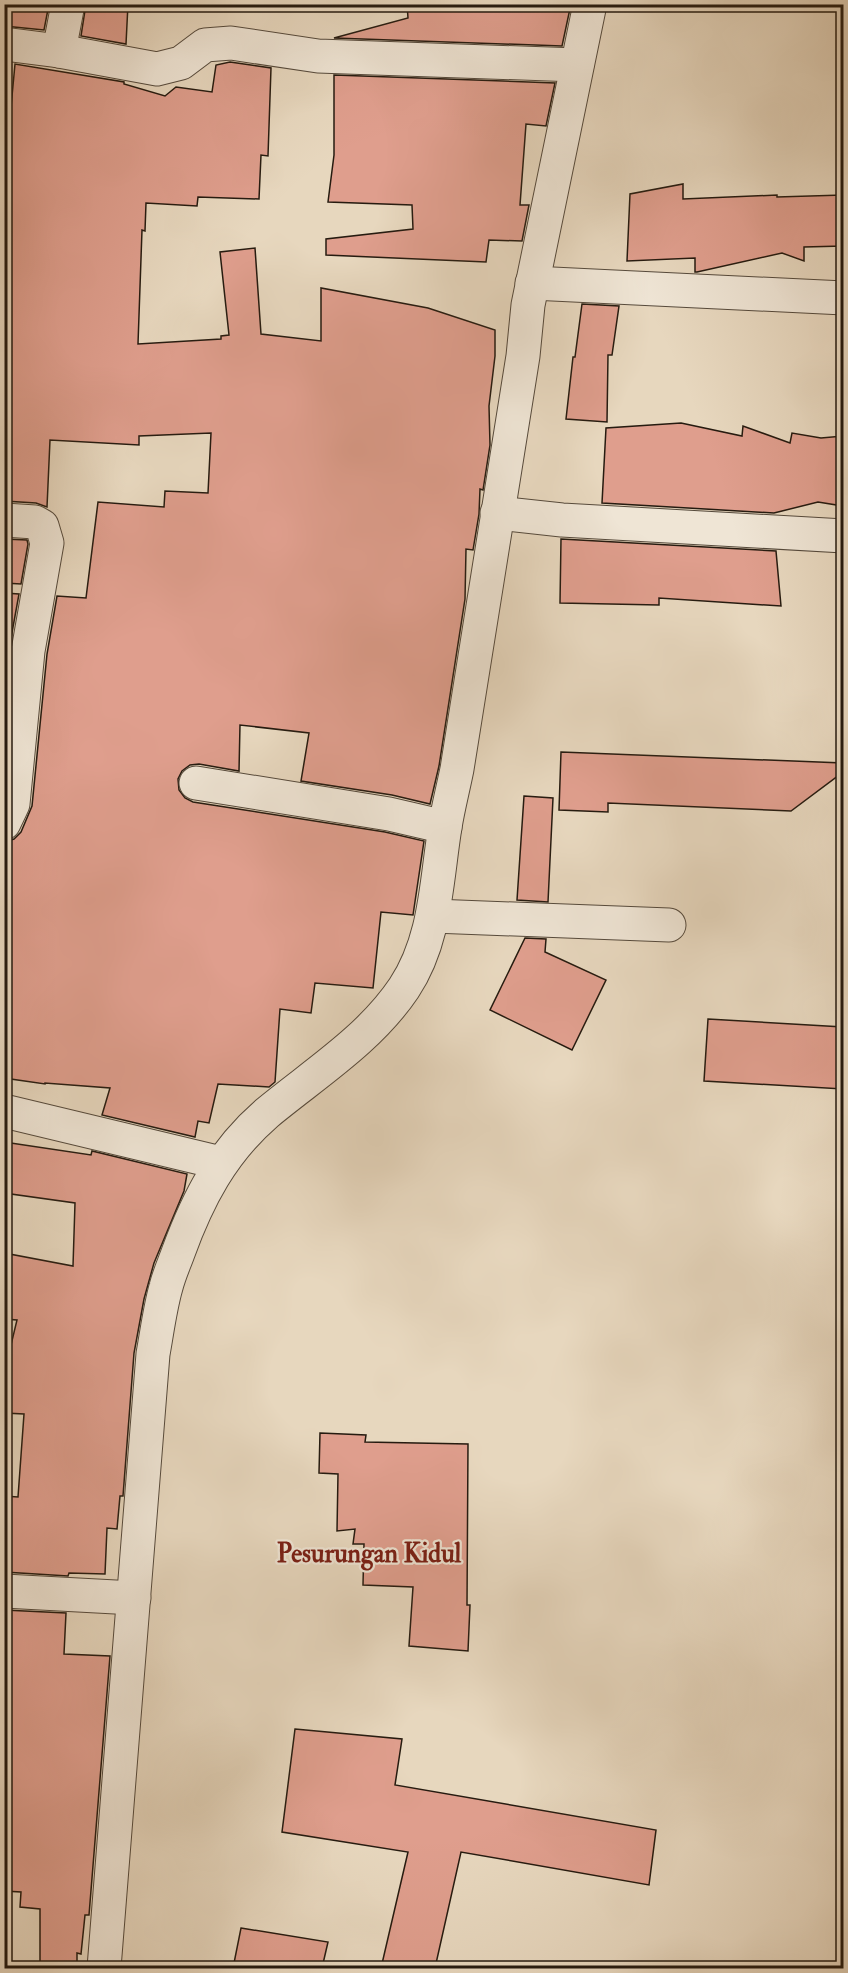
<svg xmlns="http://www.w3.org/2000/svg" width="848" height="1973" font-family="'IM FELL Double Pica',serif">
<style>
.building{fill:#df9e8d;stroke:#261b10;stroke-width:1.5}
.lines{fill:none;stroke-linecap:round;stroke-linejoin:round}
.minor-casing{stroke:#564a3c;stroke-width:35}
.minor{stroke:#efe5d5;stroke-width:33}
.labels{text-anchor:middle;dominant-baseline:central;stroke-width:4.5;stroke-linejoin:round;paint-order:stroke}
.quarter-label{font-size:26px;font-weight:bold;fill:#7a1f14;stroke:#efe5d5}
</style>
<rect width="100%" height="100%" fill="#e7d7be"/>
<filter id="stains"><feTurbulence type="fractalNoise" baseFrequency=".00333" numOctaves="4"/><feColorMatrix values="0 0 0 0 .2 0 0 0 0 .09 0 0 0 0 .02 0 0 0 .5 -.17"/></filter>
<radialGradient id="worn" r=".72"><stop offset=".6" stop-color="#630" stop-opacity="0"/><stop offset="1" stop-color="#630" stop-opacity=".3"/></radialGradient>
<!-- building -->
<g class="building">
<path d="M4,4H49L44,30L4,26Z"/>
<path d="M86,4H128L126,44L81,36Z"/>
<path d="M407,4H571L562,46L334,38L408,18Z"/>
<path d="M230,62L271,68L268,156L261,155L259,199L198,197L197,206L146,203L145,231L142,230L138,344L221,339V336L229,335L220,252L255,248L261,334L321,341V288L428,308L495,330V356L489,406L490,445L483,490L480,489L479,514L473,550L466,549L465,599L439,766L430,804L392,795L301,781L309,733L240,725L239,771L199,764L190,765L182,771L178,779L179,790L185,798L193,802L385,832L424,841L413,915L381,912L373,988L315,983L311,1013L280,1009L275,1082L269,1087L218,1084L209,1123L198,1121L195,1137L102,1115L110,1088L45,1083V1084L4,1078V842L14,839L21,832L32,806L47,654L57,596L86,598L98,502L164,507L165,491L208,493L211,433L139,436V445L50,440L47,507L36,503L4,501V182L15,64L124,82V84L165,96L176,87L212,92L216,65Z"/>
<path d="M334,75L555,83L546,126L526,124L520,205H529L522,241L489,240L486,262L326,255V239L413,229L412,205L328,202L334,155Z"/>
<path d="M683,184V199L777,195V197L843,195V246L804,247V261L782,253L697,272H695V258L627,261L630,194Z"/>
<path d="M582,304L619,306L612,355H608L607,422L566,419L573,357H575Z"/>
<path d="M681,423L742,436L743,426L790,443L792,433L821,438L843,436V506L818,502L774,513L602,503L606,428Z"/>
<path d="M4,539L27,540L28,544L21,584L4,583Z"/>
<path d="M561,539L776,551L781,606L659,598V605L560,603Z"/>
<path d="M4,593L19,594L9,649L4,699Z"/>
<path d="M561,752L843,763V772L791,811L608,803V812L559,810Z"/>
<path d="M524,796L553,798L548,902L517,900Z"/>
<path d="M525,938L546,939L545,952L606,980L572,1050L490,1010Z"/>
<path d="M708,1019L843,1027V1089L704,1081Z"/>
<path d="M4,1142L91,1155L92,1151L187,1174L184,1191L154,1263L144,1299L134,1353L123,1496H120L117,1529L107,1528L105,1574L69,1573L68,1576L4,1572V1496L18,1497L24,1414L4,1413V1374L17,1320L4,1319V1253L73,1266L75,1203L4,1193Z"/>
<path d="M320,1433L366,1435L365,1442L468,1444L467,1605H470L468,1651L409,1646L413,1587L363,1585L364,1544H353L355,1529L337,1531L338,1474L319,1473Z"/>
<path d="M4,1610L66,1613L64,1654L110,1656L89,1915H85L81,1954L77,1953V1968H40V1909L20,1907L21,1892L4,1891Z"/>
<path d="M295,1729L402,1739L395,1785L656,1830L649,1885L461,1852L435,1968H381L408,1852L282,1832Z"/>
<path d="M241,1928L328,1942L322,1968H233Z"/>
</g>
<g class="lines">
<!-- minor casing -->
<g class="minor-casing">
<g id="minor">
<path d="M4,44L59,51L157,69L181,63L205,45L231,43L318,56L577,65"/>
<path d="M59,51L68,4"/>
<path d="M532,283L844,298"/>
<path d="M497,513L562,520L844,536"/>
<path d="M4,520L35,522L42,526L47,543L28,651L13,804L4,823"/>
<path d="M196,783L389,814L445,827"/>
<path d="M433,916L669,925"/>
<path d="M4,1111L221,1163"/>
<path d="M4,1591L134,1598"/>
<path d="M104,1968L153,1354C157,1332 160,1308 166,1287C169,1275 174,1264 178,1253C198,1198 222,1152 267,1113C314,1074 369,1040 404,988C436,940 436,883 445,827C448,808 453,789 457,769L523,356L528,305L590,4"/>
</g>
</g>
<!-- minor -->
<use href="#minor" class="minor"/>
</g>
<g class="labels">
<!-- quarter labels -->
<g class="quarter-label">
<text x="369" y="1554">Pesurungan Kidul</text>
</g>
</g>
<!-- margin -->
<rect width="848" height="1973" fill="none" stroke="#e7d7be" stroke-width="24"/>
<rect x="6" y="6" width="836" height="1961" fill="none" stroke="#261b10" stroke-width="3"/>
<rect x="12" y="12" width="824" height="1949" fill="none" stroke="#261b10" stroke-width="1.5"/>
<rect width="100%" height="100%" filter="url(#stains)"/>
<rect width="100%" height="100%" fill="url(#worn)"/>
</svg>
